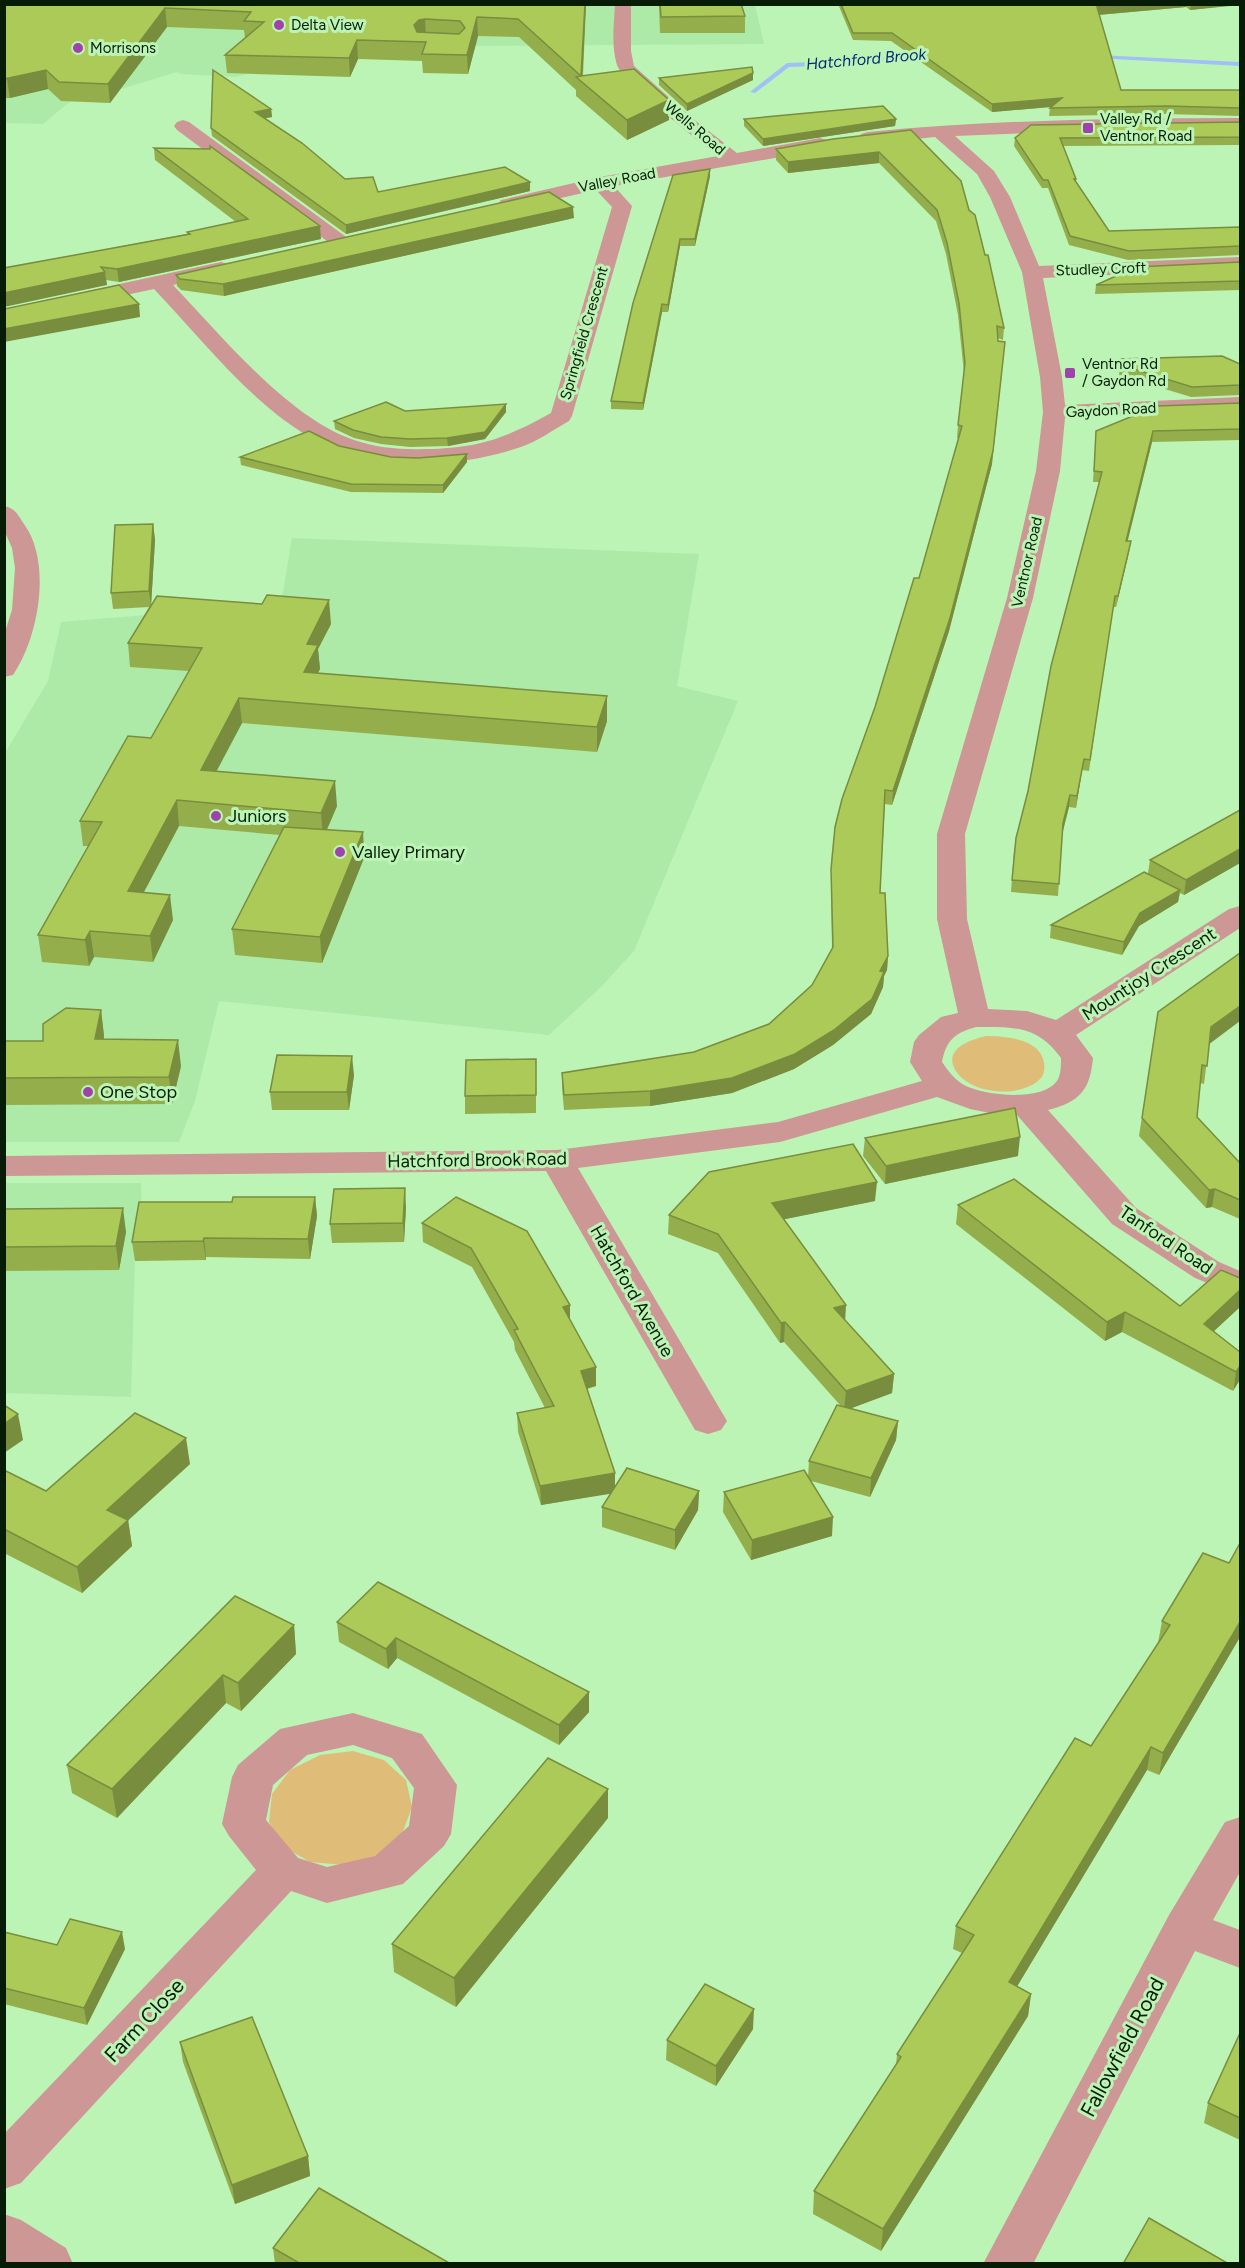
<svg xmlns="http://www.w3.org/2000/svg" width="1245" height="2268" font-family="Figtree,sans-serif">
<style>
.built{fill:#adeaa7}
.green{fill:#e0bc79}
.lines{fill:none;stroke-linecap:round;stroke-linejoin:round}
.stream{fill:#a1c0f8;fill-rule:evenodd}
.minor{fill:#cc9794;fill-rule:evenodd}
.wall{fill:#94ae4c}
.shaded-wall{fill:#788d3e}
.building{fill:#acca58;stroke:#788d3e;stroke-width:1.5;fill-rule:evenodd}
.poi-dot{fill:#9e42ac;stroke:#bcf4b6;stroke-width:2}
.labels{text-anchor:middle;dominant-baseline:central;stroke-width:6;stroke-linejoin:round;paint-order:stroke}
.far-poi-label{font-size:15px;fill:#071c06;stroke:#bcf4b6;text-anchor:start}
.far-street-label{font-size:15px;fill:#071c06;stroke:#bcf4b6}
.far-water-label{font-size:16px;font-style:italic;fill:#032976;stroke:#bcf4b6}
.poi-label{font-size:18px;fill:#071c06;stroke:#bcf4b6;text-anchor:start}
.street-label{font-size:18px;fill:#071c06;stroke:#bcf4b6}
.near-street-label{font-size:21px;fill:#071c06;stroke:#bcf4b6}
</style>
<rect width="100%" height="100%" fill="#bcf4b6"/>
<!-- built -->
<g class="built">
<path d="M5,5H326L250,73L236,77L181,74L177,72L121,89L78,95L43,124L5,123Z"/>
<path d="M482,5H755L764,44L461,46Z"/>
<path d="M292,538L699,554L677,686L738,701L634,951L601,987L549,1035L219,1001L195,1101L179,1142H5V753L48,681L61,622L281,604Z"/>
<path d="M5,1183H141L142,1221L135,1261L131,1397L5,1393Z"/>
</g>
<!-- green -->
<g class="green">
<path d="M986,1036C1005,1036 1041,1039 1044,1063C1045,1069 1044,1076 1039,1080C1019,1098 974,1094 958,1074C940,1051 968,1040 986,1036Z"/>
<path d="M353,1751L384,1760L406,1780L412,1807L402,1834L378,1855L344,1865L310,1862L282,1846L269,1822L272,1794L290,1770L320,1755Z"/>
</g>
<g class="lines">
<!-- stream -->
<g class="stream">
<path d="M928,53L931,55L930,56L845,65L789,67L755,93L750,92L787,63L845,61Z"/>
<path d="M1098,55L1240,62V66L1096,58L1095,57Z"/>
</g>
<!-- minor -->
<g class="minor">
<path d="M615,4H631V51L634,66L692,118L737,153L820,138L827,140L829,144L827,148L820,150L614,186L632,206L572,416L569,421C553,430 538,441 521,447C459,468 376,473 317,441C252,406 204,341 154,289L4,321V309L221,262L228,264L231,268L228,272L173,285C221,335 288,418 354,440C377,448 403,450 426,449C479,448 506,438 551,413L612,207L596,190L508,210L501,208L498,204L501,200L600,177L718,156C701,143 621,80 617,65C611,46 614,24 615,4Z"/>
<path d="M1240,118V128L1100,130L955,136L994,171L1010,197L1039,266L1240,257V269L1043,278L1062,377L1065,405L1240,397V411L1065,418L1060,471L1033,598L965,834L967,919L988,1009L1027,1011L1056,1020L1229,909L1240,906V928L1076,1035L1093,1058C1090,1090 1080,1102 1048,1110L1136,1208L1219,1262L1240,1271V1296L1195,1278L1112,1224L1017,1115L990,1113L970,1109L937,1097L780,1142L578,1168L727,1421L721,1430L708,1434L695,1430L546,1171L4,1176V1156L557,1150L778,1122L922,1081L910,1062L914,1042L919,1035L941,1017L958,1013L937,919V834L1007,598L1036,471L1043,412L1040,377L1022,272L990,197L977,174L935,137L868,144L861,142L859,138L861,134L868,132C991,120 1115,118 1240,118ZM976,1027C1013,1027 1037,1025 1061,1058C1061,1064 1061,1071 1059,1077C1049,1103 984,1096 964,1085C954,1079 949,1072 942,1062C946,1041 954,1033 976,1027Z"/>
<path d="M183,120L189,122L349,239L352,243L349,247H335L177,130L174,126L177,122Z"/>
<path d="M4,506C15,508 18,515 24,524C52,562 39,637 13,675L4,677V635L12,610L15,568L12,548L4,530Z"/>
<path d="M353,1713L422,1734L457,1785L451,1834L444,1846L403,1884L327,1903L291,1891L21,2183L4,2189V2134L256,1870L229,1836L222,1824L232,1777L238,1765L280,1729ZM353,1745L392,1758L414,1788L409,1826L375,1856L327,1867L298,1858L266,1820L273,1785L307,1755Z"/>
<path d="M1240,1817V1872L1213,1920L1240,1930V1968L1195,1951L1033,2264H983L1169,1915L1225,1822Z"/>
<path d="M4,2214L21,2220L66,2248L73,2264L4,2263Z"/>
</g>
</g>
<!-- wall -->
<g class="wall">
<path d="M4,4H586L583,76L669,100V120L627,140L576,96V90L519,37L478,36L468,74L423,73L422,61L358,59L350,77L227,73L225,55L245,38L244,30L167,27L110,103L61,101L48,89L10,98H4Z"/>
<path d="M659,4H741L745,16V33H660Z"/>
<path d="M838,4H1240L1190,10L1186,7L1099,15L1121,90H1240V116L1165,114L1049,116L1050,108L1051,107L992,112L891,41L853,40Z"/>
<path d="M659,78L753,80L687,111L659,85Z"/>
<path d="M271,109L272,117L265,118L345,179L378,192L530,191L346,234L212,136L211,128Z"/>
<path d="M744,119H896L895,126L763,146L744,126Z"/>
<path d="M1240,122V145L1063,146L1076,179V182L1109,231L1240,227V255L1128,260L1069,245L1048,188H1042L1014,146L1015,138Z"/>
<path d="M911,130L1004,328L1003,340L998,338L992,464L949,631L892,805L885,804L880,893L888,956L887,970L884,976L883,987L871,1014L833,1045L794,1069L732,1093L650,1106L564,1110L562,1088V1073L694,1052L769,1024L812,985L832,949L831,883L835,827L919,578L959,438H957L958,425L964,373L958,315L946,254L936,221L879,163L788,173L776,160V149Z"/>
<path d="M154,148L321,239L119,282L106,280L107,285L4,268L187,234V232L236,222L155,160Z"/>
<path d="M710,169V176L695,246H680L668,312H662L643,410L611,409V401Z"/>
<path d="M574,218L224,296L181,290L177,286L176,275Z"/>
<path d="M1240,262V290L1095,294L1096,285Z"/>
<path d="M1121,359L1240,364V395L1191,397L1119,375Z"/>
<path d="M1240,403V440L1152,442L1127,541L1129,552L1116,607H1113L1089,771L1082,770L1076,808L1069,807L1062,832L1058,896L1011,892L1014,850L1100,482H1093L1096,431Z"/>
<path d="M405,411L506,412L485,439L448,446L410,447L381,444L354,438L335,429L334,421Z"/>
<path d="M339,446L391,457L467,462L443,493L351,492L241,465L240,457Z"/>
<path d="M153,524L155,540L151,604L331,624L318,649L320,669L317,673L607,721L597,752L242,723L216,771L337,806L327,830L363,832L364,858L322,963L235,955L232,929L280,835L179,826L144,892L173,920L153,962L94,957L89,966L42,962L38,935L89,846H83L80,821L151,738L189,671L130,667L128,643L149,607L113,609L111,593Z"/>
<path d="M1240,810V863L1184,895L1180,893L1178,902L1139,926L1122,955L1050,938L1051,925L1148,873L1150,860Z"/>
<path d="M101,1010L104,1036V1039L181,1066L172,1104L4,1105V1041H43Z"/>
<path d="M1158,1012L1209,1044L1204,1084L1200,1083L1197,1117L1240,1163V1219L1212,1207L1206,1208L1139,1136Z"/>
<path d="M536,1059V1113L465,1114V1096Z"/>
<path d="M354,1075L349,1110H272L270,1092Z"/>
<path d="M865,1138L1018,1156L885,1184L863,1156Z"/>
<path d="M315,1197L317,1216L310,1259L206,1257V1260L135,1261L132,1242L232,1202Z"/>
<path d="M456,1197L570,1320L596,1386L587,1389L615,1488L699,1491L698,1510L675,1550L602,1527V1507L611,1493L541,1505L518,1432L517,1413L545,1408L515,1350L514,1342L472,1267L423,1242L422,1223Z"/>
<path d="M875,1201L784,1219L845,1320L894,1374L892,1393L851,1408L898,1421L896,1440L870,1497L811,1481L832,1536L751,1560L723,1512L724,1492L808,1477L809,1461L840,1405L784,1342L780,1343L718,1253L668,1234L669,1215Z"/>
<path d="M958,1205L1180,1306L1240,1278V1307L1214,1331L1240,1352L1233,1391L1122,1332L1105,1341L956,1224Z"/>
<path d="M406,1207L404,1242L332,1243L330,1224Z"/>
<path d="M4,1209L126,1232L119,1270L4,1271Z"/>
<path d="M190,1464L128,1520L132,1546L82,1593L4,1553V1470L46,1491Z"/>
<path d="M1240,1543V1637L1159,1775L1147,1770L1017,1986L1031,1994L1028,2016L881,2251L813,2214L814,2191L896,2065L897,2054L962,1953L953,1949L956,1926L1091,1746L1158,1643L1162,1621L1229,1563Z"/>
<path d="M337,1622L589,1692V1712L559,1745L397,1658L388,1669L339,1642Z"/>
<path d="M294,1625L296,1654L241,1711L226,1703L117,1818L72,1793L67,1765Z"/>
<path d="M608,1818L456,2007L394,1972L392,1944Z"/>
<path d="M4,1932L57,1945L125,1949L87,2025L4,2004Z"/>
<path d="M753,2029L716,2086L666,2060L667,2040Z"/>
<path d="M1240,2033V2140L1204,2123L1208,2103Z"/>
<path d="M180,2042L308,2156L310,2176L235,2204L183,2062Z"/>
<path d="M273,2248L451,2264H275Z"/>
</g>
<!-- shaded-wall -->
<g class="shaded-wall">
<path d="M585,4H586L582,83L581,76Z"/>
<path d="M1132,4H1187L1186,7L1096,15L1097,7Z"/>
<path d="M1191,4H1240V5L1190,10Z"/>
<path d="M165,8L167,27L110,103L108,84Z"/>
<path d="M477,17L478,36L468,74L467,55Z"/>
<path d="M425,19L426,38L420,39L414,25L419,20Z"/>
<path d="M357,40L358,59L350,77L349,58Z"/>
<path d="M46,70L48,89L10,98L7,79Z"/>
<path d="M753,73V80L687,111V104Z"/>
<path d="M1062,98L1061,106L992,112V104Z"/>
<path d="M669,100V120L627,140V120Z"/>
<path d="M271,109L272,117L256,120L255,112Z"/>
<path d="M896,119L895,126L763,146V139Z"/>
<path d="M879,152V163L788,173V162Z"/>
<path d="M710,169V176L695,246V239Z"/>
<path d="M530,182V191L346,234V225Z"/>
<path d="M573,207L574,218L224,296L223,284Z"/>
<path d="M320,226L321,239L119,282L117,269Z"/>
<path d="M680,239V246L668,312V305Z"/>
<path d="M105,272L107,285L4,307V293Z"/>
<path d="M139,304L140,317L4,342V329Z"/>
<path d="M662,304V312L643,410V403Z"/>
<path d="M1005,342L992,464L949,631L892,805L893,791Z"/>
<path d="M506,404V412L485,439L448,446L447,438Z"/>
<path d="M1153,431L1152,442L1125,552L1126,541Z"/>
<path d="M467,454V462L443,493V485Z"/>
<path d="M153,524L155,540L151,607L149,591Z"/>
<path d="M1131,541L1129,552L1116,607L1118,596Z"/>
<path d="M329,600L331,624L318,649L320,669L306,697L304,672L307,644Z"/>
<path d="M607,696V721L597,752V727Z"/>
<path d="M239,698L242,723L204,795L201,770Z"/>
<path d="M1084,759L1082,770L1076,808L1077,796Z"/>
<path d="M335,781L337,806L323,838L321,813Z"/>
<path d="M1070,795L1069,807L1062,835L1063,823Z"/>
<path d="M177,800L179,826L131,916L128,891Z"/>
<path d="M363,832L364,858L322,963L320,937Z"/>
<path d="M1240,849V863L1184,895L1186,880Z"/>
<path d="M1180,890L1178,902L1139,926L1122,955L1124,942L1140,913Z"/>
<path d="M170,895L173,920L153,962L150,936Z"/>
<path d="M90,931L94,957L89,966L85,940Z"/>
<path d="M888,956L887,970L884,976L883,987L871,1014L833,1045L794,1069L732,1093L650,1106V1091L880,971Z"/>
<path d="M1240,1006V1021L1208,1045L1211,1027Z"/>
<path d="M101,1010L104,1036L99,1065L95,1039Z"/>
<path d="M178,1040L181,1066L172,1104L169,1077Z"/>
<path d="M352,1056L354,1075L349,1110L347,1092Z"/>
<path d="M1020,1137L1018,1156L885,1184L886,1166Z"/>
<path d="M877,1182L875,1201L771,1222L772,1203Z"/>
<path d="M405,1188L406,1207L404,1242L403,1223Z"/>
<path d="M1215,1189L1212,1207L1206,1208L1209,1190Z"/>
<path d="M315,1197L317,1216L310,1259L308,1239Z"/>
<path d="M123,1208L126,1232L119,1270L116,1246Z"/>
<path d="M204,1238L206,1257V1260L203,1241Z"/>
<path d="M1240,1290V1307L1201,1343L1204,1324Z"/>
<path d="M570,1305V1324L563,1307Z"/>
<path d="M846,1305L845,1324L834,1308Z"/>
<path d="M1125,1312L1122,1332L1105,1341L1107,1322Z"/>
<path d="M785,1322L784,1342L780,1343L781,1323Z"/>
<path d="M1240,1366V1380L1233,1391L1236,1372Z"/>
<path d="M596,1367V1386L581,1390V1371Z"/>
<path d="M894,1374L892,1393L844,1411L846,1391Z"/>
<path d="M18,1414L23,1440L4,1453V1424Z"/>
<path d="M898,1421L896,1440L870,1497L871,1478Z"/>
<path d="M186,1438L190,1464L111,1536L107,1510Z"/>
<path d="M615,1473V1493L541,1505L540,1486Z"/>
<path d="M699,1491L698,1510L675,1550V1530Z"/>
<path d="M833,1517L832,1536L751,1560L752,1540Z"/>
<path d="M128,1520L132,1546L82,1593L77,1567Z"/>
<path d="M1240,1622V1637L1159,1775L1163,1753Z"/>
<path d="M294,1625L296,1654L241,1711L238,1683Z"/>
<path d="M396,1638L397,1658L388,1669L386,1649Z"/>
<path d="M223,1675L226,1703L117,1818L112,1789Z"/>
<path d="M589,1692V1712L559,1745V1725Z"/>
<path d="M1151,1747L1147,1770L1006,2005L1009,1982Z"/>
<path d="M608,1789V1818L456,2007L454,1978Z"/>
<path d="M122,1932L125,1949L87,2025L84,2008Z"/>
<path d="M1031,1994L1028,2016L881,2251L883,2229Z"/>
<path d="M754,2009L753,2029L716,2086V2066Z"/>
<path d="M308,2156L310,2176L235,2204L232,2185Z"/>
</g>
<!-- building -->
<g class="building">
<path d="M4,4H585L581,76L634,69L669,100L627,120L576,77L581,76L518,19L477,17L467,55L422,54L426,42L357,40L349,58L225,55L264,22L244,21L251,12L165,8L108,84L59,82L46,70L4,79ZM425,19L460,21L465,28L459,34L417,32L414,25L419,20Z"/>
<path d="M660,4H741L745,16L661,17Z"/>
<path d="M841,4H1132L1097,7L1121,90H1240V108L1166,106L1050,108L1062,98L992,104L892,33H853Z"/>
<path d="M752,67L753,73L687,104L659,78Z"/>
<path d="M213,70L271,109L255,112L302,143L345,179L373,177L378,192L505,167L530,182L346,225L211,128Z"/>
<path d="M883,106L896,119L763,139L744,119Z"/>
<path d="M1240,122V137L1060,138L1076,179H1074L1109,231L1240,227V246L1129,251L1070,236L1048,180H1043L1015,138L1031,125Z"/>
<path d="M911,130L961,181L969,210L975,215L985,255H988L1004,328L997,326L998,341L1005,342L993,451L950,618L893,791L885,790L880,893H885L888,956L880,971L884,972L872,999L834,1030L795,1054L732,1078L650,1091L564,1095L562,1073L694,1052L769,1024L812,985L833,947L831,869L835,827L842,799L875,707L914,578H919L962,426L958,425L965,363L959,303L947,243L937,210L879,152L788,162L776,149L833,139Z"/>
<path d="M210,146L320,226L117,269L101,267L105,272L4,293V268L190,234L187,232L248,219L154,148L210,149Z"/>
<path d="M710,169L695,239H680L668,305L662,304L643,403L611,401L633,303L673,175Z"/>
<path d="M549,192L573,207L223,284L180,279L176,275Z"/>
<path d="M1240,262V281L1096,285L1136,267Z"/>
<path d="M119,285L139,304L4,329V309Z"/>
<path d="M1222,356L1240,364V385L1192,387L1121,365V359Z"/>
<path d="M386,402L405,411L506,404L485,432L447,438L410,439L381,437L353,430L334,421Z"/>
<path d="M1240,403V429L1153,431L1126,541H1131L1118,596H1115L1090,760L1084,759L1077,796L1070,795L1063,823L1059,884L1012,880L1016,838L1028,791L1051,666L1102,472L1094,471L1096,431L1157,406Z"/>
<path d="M309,431L339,446L391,457L418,458L467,454L443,485L351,484L240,457Z"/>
<path d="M153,524L149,591L111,593L115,525Z"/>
<path d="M267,595L329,600L307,644L318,645L304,672L607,696L597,727L239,698L201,770L335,781L321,813L177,800L128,891L170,895L150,936L90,931L85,940L38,935L102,822L80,821L128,736L151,738L202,648L128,643L157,596L262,604Z"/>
<path d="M1240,810V849L1186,880L1150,860Z"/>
<path d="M284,827L363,832L320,937L232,929Z"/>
<path d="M1144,872L1180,890L1140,913L1124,942L1051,925Z"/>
<path d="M1240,953V1006L1211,1027L1207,1066L1202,1065L1197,1117L1240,1163V1200L1215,1189L1209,1190L1142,1118L1158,1012Z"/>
<path d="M66,1008L101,1010L95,1039L178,1040L169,1077L4,1078V1041H43V1024Z"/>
<path d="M277,1055L352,1056L347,1092H270Z"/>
<path d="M536,1059V1095L465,1096L466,1060Z"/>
<path d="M1015,1108L1020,1137L886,1166L865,1138Z"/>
<path d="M853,1144L877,1182L772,1203L846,1305L834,1308L894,1374L846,1391L785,1322L781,1323L718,1234L669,1215L709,1172Z"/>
<path d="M1014,1179L1180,1306L1221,1270L1240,1278V1290L1204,1324L1240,1352V1366L1236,1372L1125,1312L1107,1322L958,1205Z"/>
<path d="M405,1188L403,1223L330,1224L334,1189Z"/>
<path d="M233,1197H315L308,1239L204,1238L203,1241L132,1242L139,1202H232Z"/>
<path d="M456,1197L527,1231L570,1305L563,1307L596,1367L581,1371L615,1473L540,1486L517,1413L554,1406L514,1330L518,1329L471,1248L422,1223Z"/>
<path d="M123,1208L116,1246L4,1247V1209Z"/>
<path d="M4,1405L18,1414L4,1424Z"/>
<path d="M837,1405L898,1421L871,1478L809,1461Z"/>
<path d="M135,1413L186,1438L107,1510L128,1520L77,1567L4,1529V1470L46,1491Z"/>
<path d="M627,1468L699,1491L675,1530L602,1507Z"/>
<path d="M804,1470L833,1517L752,1540L724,1492Z"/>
<path d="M1240,1543V1622L1163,1753L1151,1747L1009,1982L1031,1994L883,2229L814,2191L901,2057L897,2054L974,1935L956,1926L1075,1738L1091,1746L1170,1625L1162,1621L1203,1553L1229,1563Z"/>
<path d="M378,1582L589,1692L559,1725L396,1638L386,1649L337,1622Z"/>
<path d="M235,1596L294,1625L238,1683L223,1675L112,1789L67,1765Z"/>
<path d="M548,1758L608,1789L454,1978L392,1944Z"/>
<path d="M70,1919L122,1932L84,2008L4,1988V1932L57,1945Z"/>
<path d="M705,1984L754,2009L716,2066L667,2040Z"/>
<path d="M252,2017L308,2156L232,2185L180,2042Z"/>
<path d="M1240,2033V2118L1208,2103Z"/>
<path d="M319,2188L451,2264H301L273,2248Z"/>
<path d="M1149,2218L1229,2264H1123Z"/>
</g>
<!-- markers -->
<g class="poi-dot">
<circle cx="279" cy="25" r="6"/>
<circle cx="78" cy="48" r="6"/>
<rect x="1082" y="122" width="12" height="12" rx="3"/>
<rect x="1064" y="367" width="12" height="12" rx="3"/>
<circle cx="216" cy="816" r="6"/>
<circle cx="340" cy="852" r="6"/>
<circle cx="88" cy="1092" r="6"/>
</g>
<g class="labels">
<!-- far-poi labels -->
<g class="far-poi-label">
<text x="291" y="25">Delta View</text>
<text x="90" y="48">Morrisons</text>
<text x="1100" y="119">Valley Rd /<tspan x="1100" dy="17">Ventnor Road</tspan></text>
<text x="1082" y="364">Ventnor Rd<tspan x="1082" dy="17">/ Gaydon Rd</tspan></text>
</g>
<!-- far-street labels -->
<g class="far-street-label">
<text transform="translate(695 128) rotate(40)">Wells Road</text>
<text transform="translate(617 180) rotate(-11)">Valley Road</text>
<text transform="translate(1101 269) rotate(-2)">Studley Croft</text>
<text transform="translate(584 333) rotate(-74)">Springfield Crescent</text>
<text transform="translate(1111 410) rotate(-3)">Gaydon Road</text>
<text transform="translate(1027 562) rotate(-77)">Ventnor Road</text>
</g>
<!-- far-water labels -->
<g class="far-water-label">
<text transform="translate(866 59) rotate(-5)">Hatchford Brook</text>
</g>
<!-- poi labels -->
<g class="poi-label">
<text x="228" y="816">Juniors</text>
<text x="352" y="852">Valley Primary</text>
<text x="100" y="1092">One Stop</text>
</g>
<!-- street labels -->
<g class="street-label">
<text transform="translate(1149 974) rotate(-33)">Mountjoy Crescent</text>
<text transform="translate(477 1160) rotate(-1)">Hatchford Brook Road</text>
<text transform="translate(1166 1240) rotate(34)">Tanford Road</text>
<text transform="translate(632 1291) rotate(60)">Hatchford Avenue</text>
</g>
<!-- near-street labels -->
<g class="near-street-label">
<text transform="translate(144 2020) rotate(-47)">Farm Close</text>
<text transform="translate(1122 2047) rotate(-62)">Fallowfield Road</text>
</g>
</g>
<!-- border -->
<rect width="1245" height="2268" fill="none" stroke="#071c06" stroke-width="12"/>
</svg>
